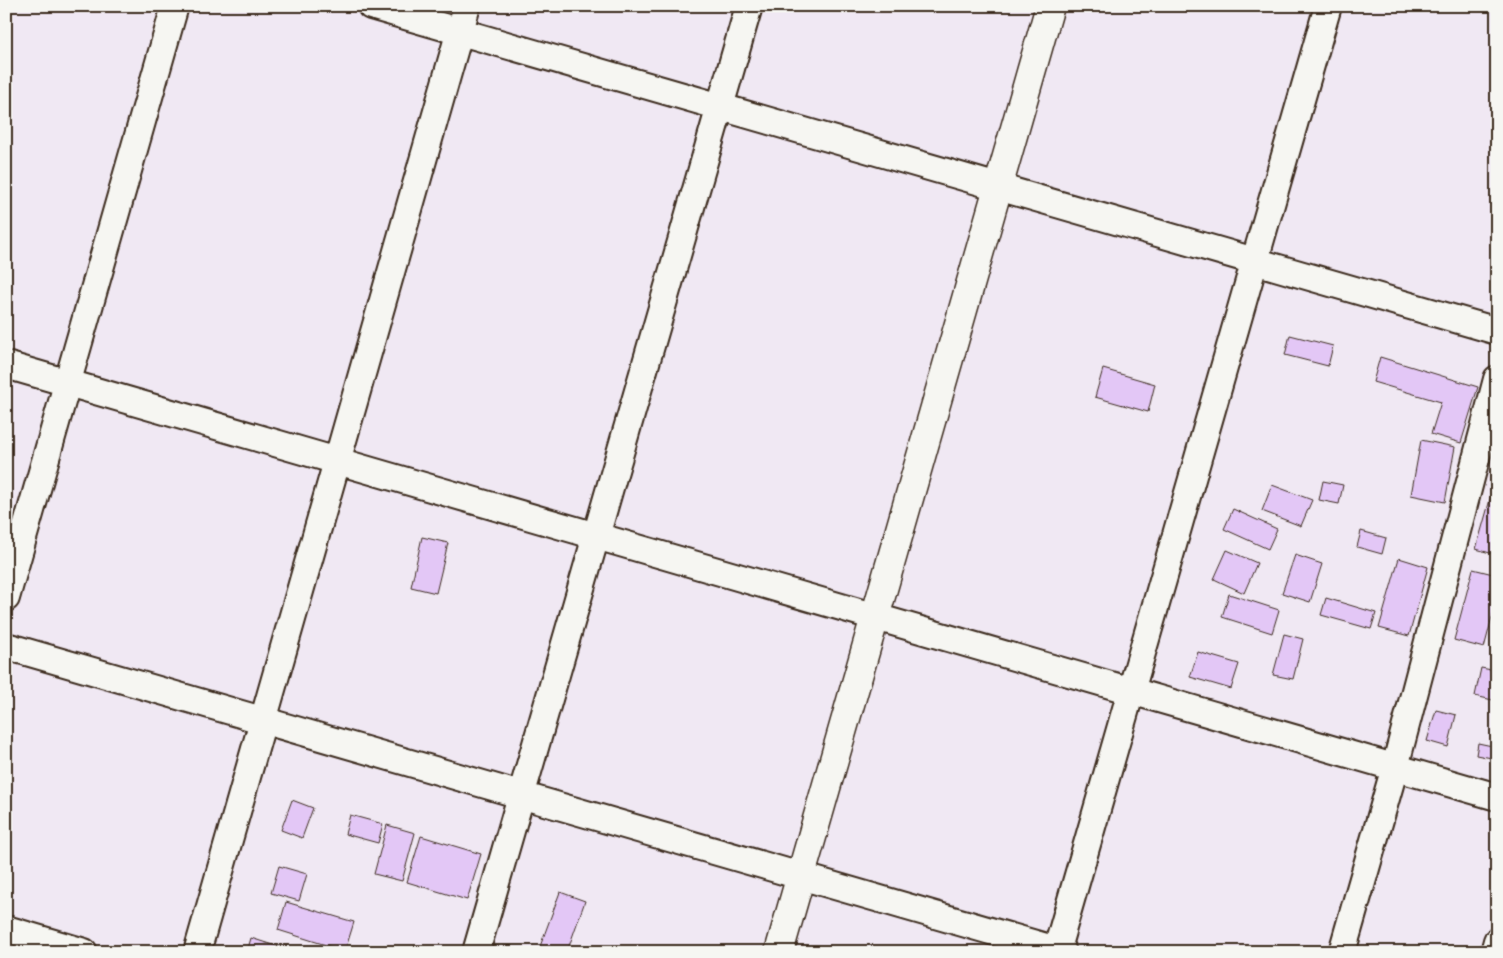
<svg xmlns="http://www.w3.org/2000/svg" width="1503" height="958" font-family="Mynerve,sans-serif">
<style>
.building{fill:#e3c7f6;stroke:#3b2a1e}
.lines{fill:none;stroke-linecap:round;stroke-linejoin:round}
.street-casing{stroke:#3b2a1e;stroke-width:30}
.secondary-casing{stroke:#3b2a1e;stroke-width:31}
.street{stroke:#f6f6f2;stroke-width:26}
.secondary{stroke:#f6f6f2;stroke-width:28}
</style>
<rect width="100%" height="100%" fill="#f0e8f3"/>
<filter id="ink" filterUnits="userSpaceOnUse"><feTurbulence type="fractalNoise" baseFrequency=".02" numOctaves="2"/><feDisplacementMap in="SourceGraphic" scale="10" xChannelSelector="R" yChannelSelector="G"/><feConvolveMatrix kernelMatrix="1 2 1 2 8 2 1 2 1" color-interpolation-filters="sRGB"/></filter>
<g filter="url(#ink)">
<!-- building -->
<g class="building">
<path d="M1290,335L1333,346L1328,366L1285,355Z"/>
<path d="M1380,357L1478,387L1461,443L1431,434L1441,402L1373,382Z"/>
<path d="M1103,369L1155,384L1148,412L1095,397Z"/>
<path d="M1421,440L1455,447L1445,502L1411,495Z"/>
<path d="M1497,475V555L1476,549Z"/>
<path d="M1323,481L1343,485L1339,504L1319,500Z"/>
<path d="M1272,485L1312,500L1301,526L1262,511Z"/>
<path d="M1233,509L1277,529L1268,549L1224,529Z"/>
<path d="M1361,531L1386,538L1382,554L1357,547Z"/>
<path d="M422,537L448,543L436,593L411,587Z"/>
<path d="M1227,550L1257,563L1244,593L1214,579Z"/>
<path d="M1295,555L1322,564L1310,602L1282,593Z"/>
<path d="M1399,558L1428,567L1409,636L1379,628Z"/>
<path d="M1473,569L1497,575V599L1484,648L1454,640Z"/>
<path d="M1229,594L1279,610L1272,633L1222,617Z"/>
<path d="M1326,598L1376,613L1371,629L1321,615Z"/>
<path d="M1284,634L1303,639L1293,679L1273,675Z"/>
<path d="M1198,652L1239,664L1231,689L1190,677Z"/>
<path d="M1481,668L1497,671V701L1475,696Z"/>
<path d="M1436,710L1456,715L1448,747L1427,741Z"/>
<path d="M1478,743L1497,747V759L1476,755Z"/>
<path d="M292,800L313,808L302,838L281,830Z"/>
<path d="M350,815L383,824L378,843L345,834Z"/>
<path d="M387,825L415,833L402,881L374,874Z"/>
<path d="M421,836L481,854L467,900L407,882Z"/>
<path d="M279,866L307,874L299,901L271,893Z"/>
<path d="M560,892L585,901L567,952H538Z"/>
<path d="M286,902L354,922L345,951L278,930Z"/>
<path d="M251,938L288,950L287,952H247Z"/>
</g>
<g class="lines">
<!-- street casing -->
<g class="street-casing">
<g id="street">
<path d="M371,6L1497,331"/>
<path d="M6,365L1497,797"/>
<path d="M6,598L175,6"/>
<path d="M6,646L1063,952"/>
<path d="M6,929L84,952"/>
<path d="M197,952L467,6"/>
<path d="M476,952L749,6"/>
<path d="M1056,952L1328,6"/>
<path d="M1342,952L1395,767L1497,379"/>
<path d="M1494,952L1497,941"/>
</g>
</g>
<!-- secondary casing -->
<g class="secondary-casing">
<path id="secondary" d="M779,952L1050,6"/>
</g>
<!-- street -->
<use href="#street" class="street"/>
<!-- secondary -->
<use href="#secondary" class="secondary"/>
</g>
</g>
<!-- margin -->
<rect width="1503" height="958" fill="none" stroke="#f6f6f2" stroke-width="25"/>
<rect x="12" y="12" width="1478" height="933" fill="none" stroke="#3b2a1e" stroke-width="2" filter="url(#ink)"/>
</svg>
